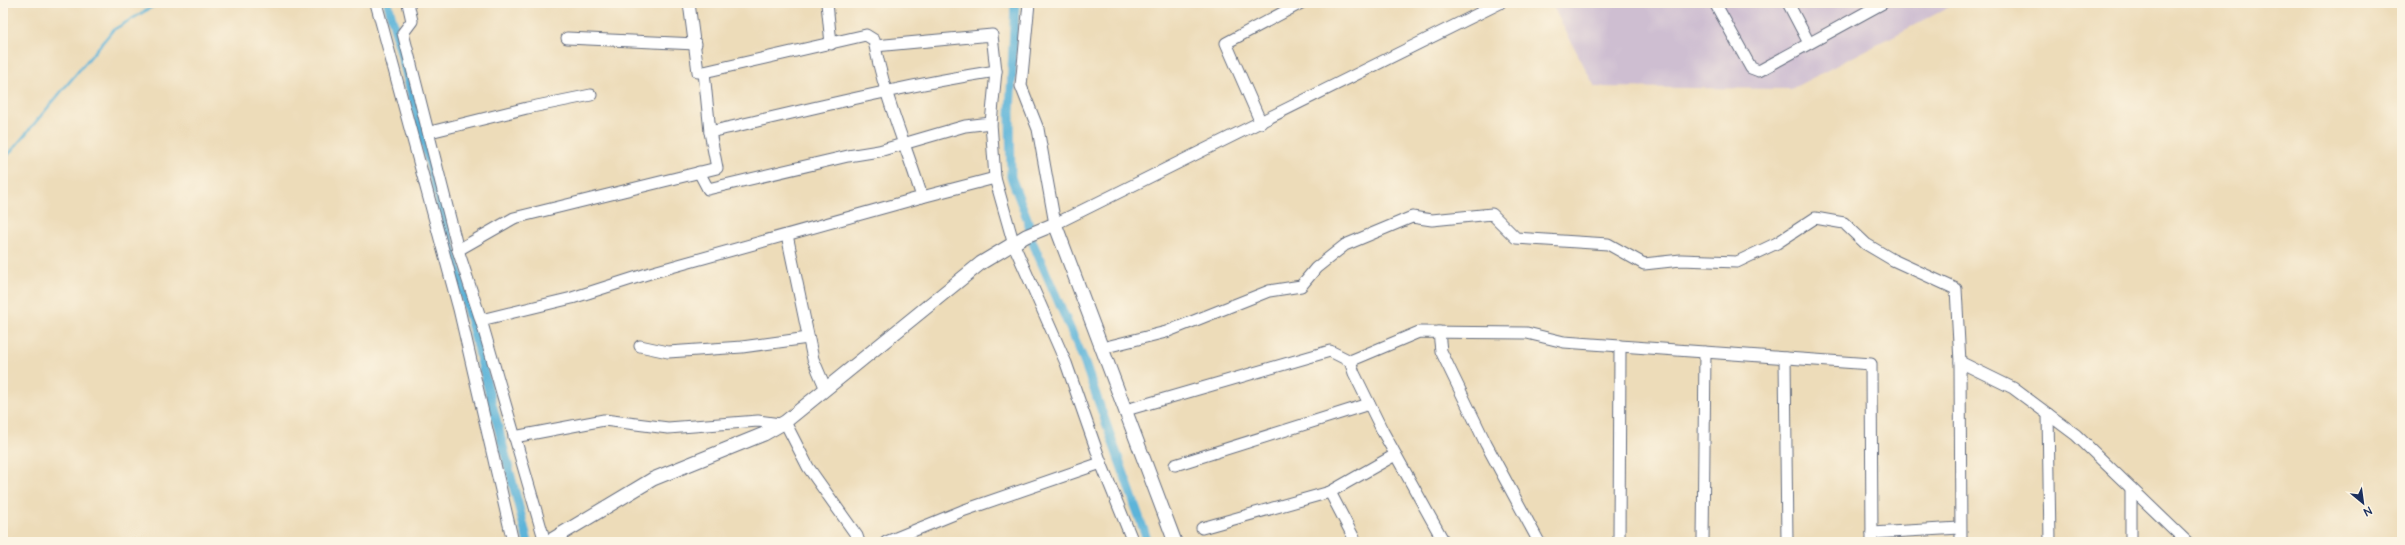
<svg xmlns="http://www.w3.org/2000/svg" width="2405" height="545" font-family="'Architects Daughter',sans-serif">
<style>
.industrial{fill:#cebed1}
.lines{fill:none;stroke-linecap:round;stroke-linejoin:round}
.stream{stroke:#5bb4d9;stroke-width:2.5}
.canal{stroke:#5bb4d9;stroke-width:9}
.minor-casing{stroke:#646c7e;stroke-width:13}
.tertiary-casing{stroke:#646c7e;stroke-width:15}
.minor{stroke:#fff;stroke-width:11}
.tertiary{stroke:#fff;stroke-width:13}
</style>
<rect width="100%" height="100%" fill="#fcf5e5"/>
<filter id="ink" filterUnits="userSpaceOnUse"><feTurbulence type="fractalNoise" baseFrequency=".025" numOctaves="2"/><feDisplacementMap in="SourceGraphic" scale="8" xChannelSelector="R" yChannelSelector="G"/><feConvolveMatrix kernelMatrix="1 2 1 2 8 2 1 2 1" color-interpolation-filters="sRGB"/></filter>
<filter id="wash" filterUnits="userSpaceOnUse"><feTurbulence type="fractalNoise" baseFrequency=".012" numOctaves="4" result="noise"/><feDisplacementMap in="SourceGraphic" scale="16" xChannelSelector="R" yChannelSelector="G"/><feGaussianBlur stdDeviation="0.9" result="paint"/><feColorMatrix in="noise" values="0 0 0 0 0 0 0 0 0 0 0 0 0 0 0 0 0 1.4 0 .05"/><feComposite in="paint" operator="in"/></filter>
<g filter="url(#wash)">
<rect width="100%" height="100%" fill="#eddcb9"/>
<!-- industrial -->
<path class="industrial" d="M1551,3H1957L1791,89L1595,87Z"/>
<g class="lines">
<!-- stream -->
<path class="stream" d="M3,161L113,30L159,3"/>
<!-- canal -->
<g class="canal">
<path d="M388,3L528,542"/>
<path d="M1015,3L1010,114L1011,177L1028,221L1032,241L1083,358L1148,542"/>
</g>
</g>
</g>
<g filter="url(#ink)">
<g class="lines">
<!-- minor casing -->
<g class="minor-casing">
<g id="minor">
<path d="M376,3L459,309L513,542"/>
<path d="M408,3L412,21L403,33L458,250L481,320L545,542"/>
<path d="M827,3L831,44"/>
<path d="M1029,3L1021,86L1038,129L1055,224L1500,3"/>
<path d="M1715,3L1751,68L1759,71L1883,3"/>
<path d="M1788,3L1809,43"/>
<path d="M567,38L696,44"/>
<path d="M875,46L992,35L996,71L991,123L995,178L1014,245L1066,363L1101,463L1133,542"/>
<path d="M1261,123L1226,43L1301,3"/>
<path d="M430,132L527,108L591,95"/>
<path d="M710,132C805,110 900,86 996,71"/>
<path d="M699,172L708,189L848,156L879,151L965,126L991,123"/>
<path d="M922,197L995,178"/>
<path d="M787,235L813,359L825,387"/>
<path d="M458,250L514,218L717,168L710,132L704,72H698L689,3"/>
<path d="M481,320L572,298L650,273L922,197C906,145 883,94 874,40L866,35L704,72"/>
<path d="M1439,332L1441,351L1486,444L1539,542"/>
<path d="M640,346L668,352L742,347L808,338"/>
<path d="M1102,348L1166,332L1269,291L1301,286L1316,268L1345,245L1412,217L1432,220L1492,214L1516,238L1608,244L1644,264L1681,260L1737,262L1777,243L1815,218L1844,223L1866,244L1893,260L1956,289L1960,362L1961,542"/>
<path d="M1785,358L1787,542"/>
<path d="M1350,361L1354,373L1383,432L1444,542"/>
<path d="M1960,362L2013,388L2076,435L2187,542"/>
<path d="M1126,410L1330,351L1350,361L1419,332L1527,333L1564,342L1871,364L1872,542"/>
<path d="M2048,414L2050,542"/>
<path d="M785,422L808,467L857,536L859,542"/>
<path d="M514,437L604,420L668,428L758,421L780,424"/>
<path d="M1175,465L1369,404"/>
<path d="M2131,488V542"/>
<path d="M1202,528L1330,492"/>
<path d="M1872,533L1960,528"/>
<path d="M886,542L962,511L1101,463"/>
<path d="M1356,542L1330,492L1395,455"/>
<path d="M1619,542L1620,346"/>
<path d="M1703,542L1705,352"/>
</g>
</g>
<!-- tertiary casing -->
<g class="tertiary-casing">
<path id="tertiary" d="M548,542L653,479L764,434L785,422L981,263L1026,236L1055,224L1175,542"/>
</g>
<!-- minor -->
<use href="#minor" class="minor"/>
<!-- tertiary -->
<use href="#tertiary" class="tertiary"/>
</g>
</g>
<!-- margin -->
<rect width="2405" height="545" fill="none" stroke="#fcf5e5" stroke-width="16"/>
<!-- north arrow -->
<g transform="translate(2363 503) rotate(151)" stroke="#fcf5e5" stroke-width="3" paint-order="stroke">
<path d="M0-3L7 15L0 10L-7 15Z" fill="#1b2f5e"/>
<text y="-6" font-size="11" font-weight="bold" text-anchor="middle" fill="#1b2f5e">N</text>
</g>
</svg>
